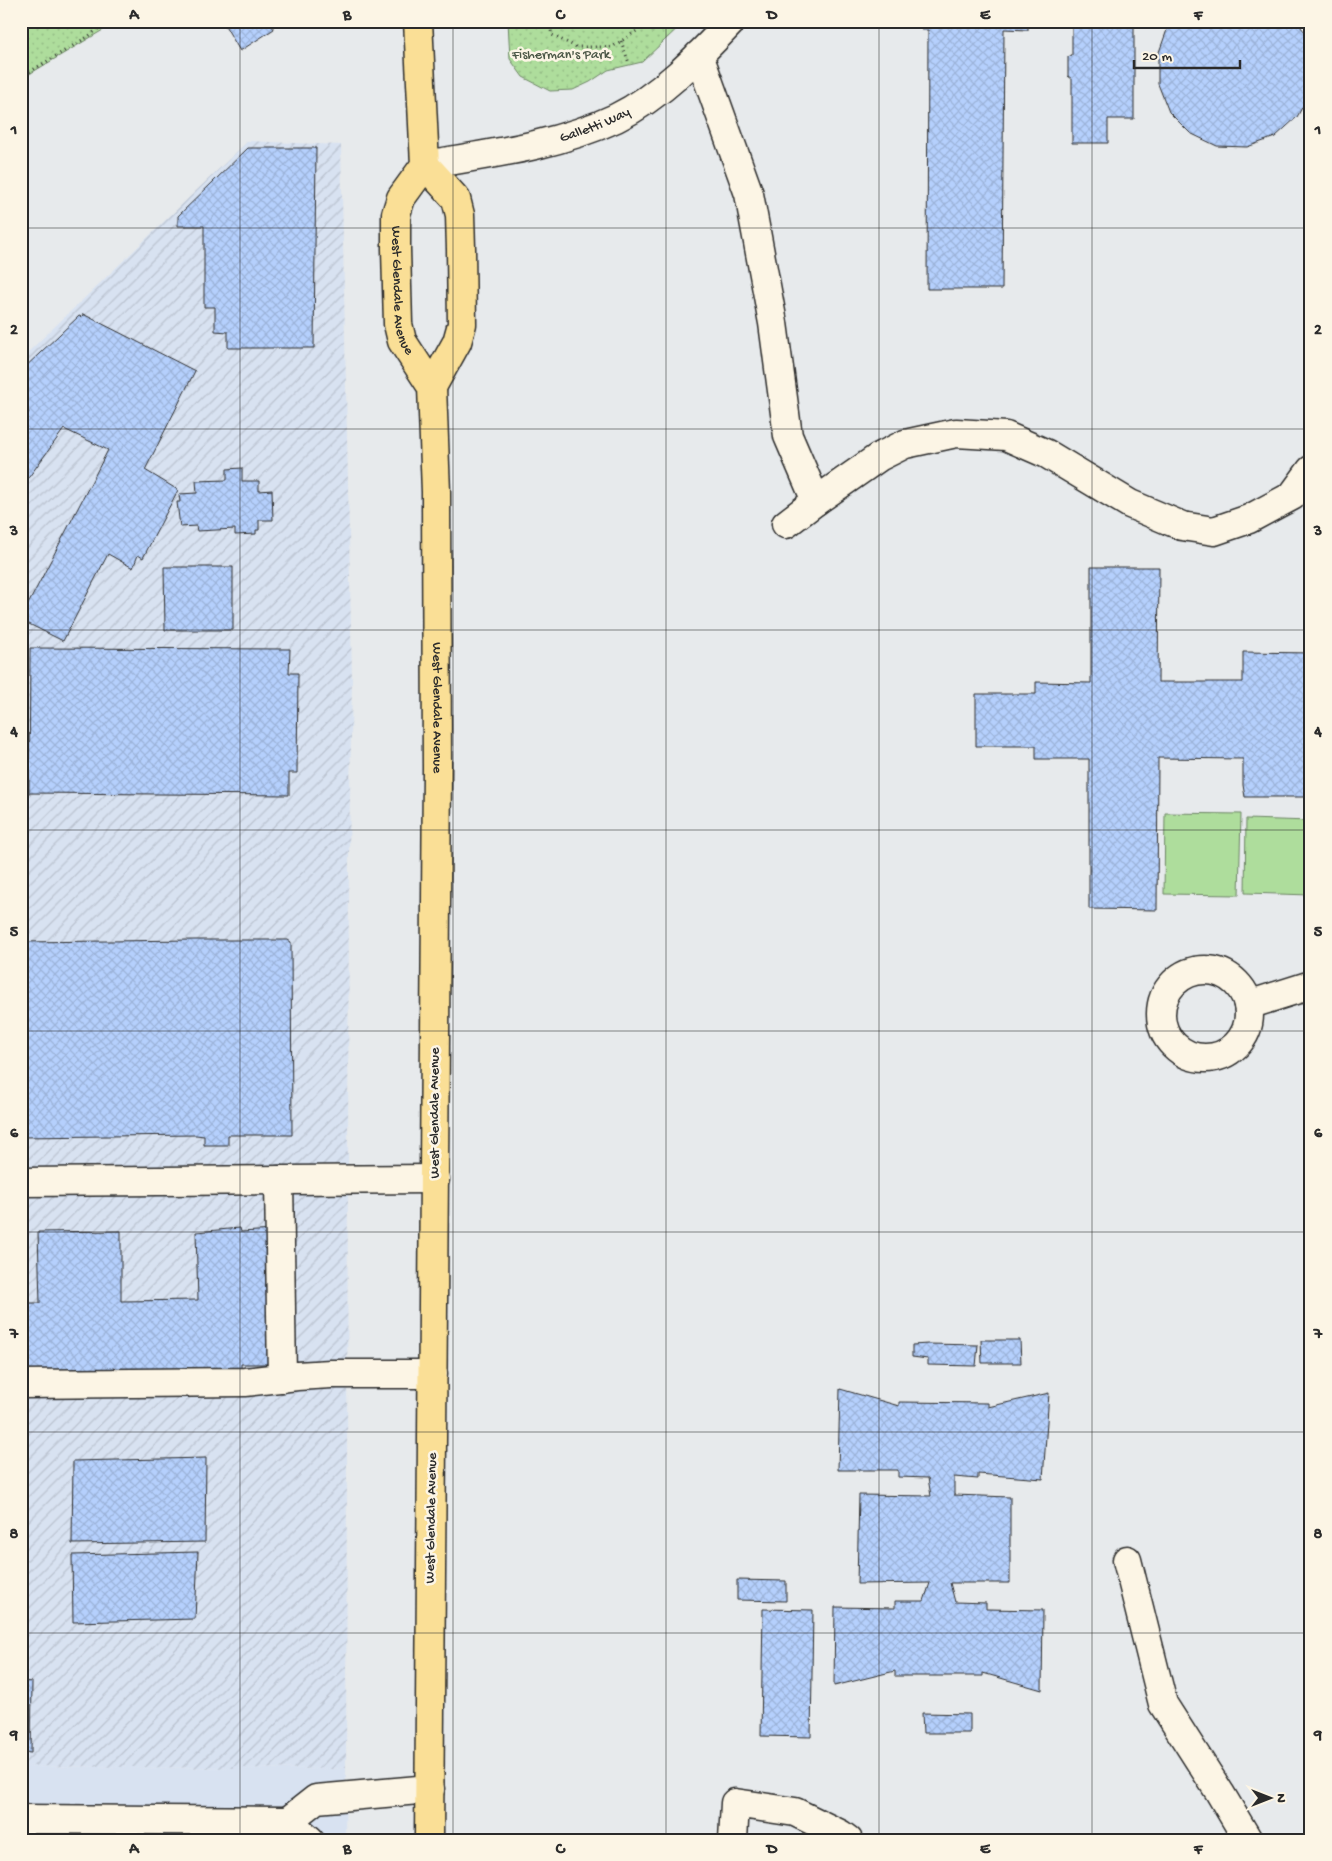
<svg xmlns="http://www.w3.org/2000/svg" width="1332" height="1861" font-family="'Gochi Hand',sans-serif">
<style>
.built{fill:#d8e2f1}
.industrial{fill:url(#industrial-furrows)}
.green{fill:url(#green-dots);stroke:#6c8464}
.pitch{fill:#aedd9c;stroke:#6c8464}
.building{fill:url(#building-cross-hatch);stroke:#2b2b2b}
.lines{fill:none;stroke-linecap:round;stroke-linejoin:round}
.minor-casing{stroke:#2b2b2b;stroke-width:31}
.major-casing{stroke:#2b2b2b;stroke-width:31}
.path{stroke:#2b2b2b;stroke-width:3;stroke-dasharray:1 4;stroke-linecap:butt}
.minor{stroke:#fcf5e5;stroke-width:28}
.major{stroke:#fadf96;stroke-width:28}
.grid{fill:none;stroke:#2b2b2b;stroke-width:1;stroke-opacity:0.55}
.labels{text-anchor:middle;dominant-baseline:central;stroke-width:5;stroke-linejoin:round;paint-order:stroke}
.park-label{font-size:14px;fill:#4c5847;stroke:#fcf5e5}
.street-label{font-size:14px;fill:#2b2b2b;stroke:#fcf5e5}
.neatline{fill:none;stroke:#2b2b2b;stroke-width:2}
.grid-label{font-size:16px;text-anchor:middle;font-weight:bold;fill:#2b2b2b}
</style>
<defs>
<pattern id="industrial-furrows" width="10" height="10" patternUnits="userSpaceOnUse" patternTransform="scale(1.25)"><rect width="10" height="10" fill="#d8e2f1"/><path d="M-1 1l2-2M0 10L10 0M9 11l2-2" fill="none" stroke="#bac2cf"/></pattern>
<pattern id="green-dots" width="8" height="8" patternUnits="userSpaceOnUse" patternTransform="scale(1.25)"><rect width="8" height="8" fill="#aedd9c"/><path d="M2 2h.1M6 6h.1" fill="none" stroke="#96be87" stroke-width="1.8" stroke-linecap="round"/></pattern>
<pattern id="building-cross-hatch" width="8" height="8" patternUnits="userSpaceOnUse" patternTransform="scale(1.25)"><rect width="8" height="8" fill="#b5d0fd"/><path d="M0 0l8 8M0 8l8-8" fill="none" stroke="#9cb3d9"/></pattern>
</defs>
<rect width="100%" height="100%" fill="#e7eaec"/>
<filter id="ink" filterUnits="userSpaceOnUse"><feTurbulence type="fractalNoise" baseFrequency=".02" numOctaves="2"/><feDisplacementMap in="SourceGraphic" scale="10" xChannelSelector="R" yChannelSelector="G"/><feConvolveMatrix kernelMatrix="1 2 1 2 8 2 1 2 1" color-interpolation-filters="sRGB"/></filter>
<g filter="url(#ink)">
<!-- built -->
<path class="built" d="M21,1766L333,1769L346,1767L345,1840H21Z"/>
<!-- industrial -->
<path class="industrial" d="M248,141L341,145L352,678L349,853L346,1767L333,1769L21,1766V359Z"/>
<!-- green -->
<g class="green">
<path d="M21,21H118L21,79Z"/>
<path d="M508,21H685L642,62L608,70L590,82L573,90L550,91L523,77L510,59Z"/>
</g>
<!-- pitch -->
<g class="pitch">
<path d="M1165,813L1241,814L1239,895L1164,894Z"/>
<path d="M1246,819L1311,821V895L1245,893Z"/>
</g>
<!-- building -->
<g class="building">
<path d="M224,21H269L274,29L240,51L223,22Z"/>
<path d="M923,21H1028V30L1004,29L1002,289H927L928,30H922Z"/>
<path d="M1072,21H1134V119H1108V143H1072V79L1068,76V57L1072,55Z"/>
<path d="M1173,21H1296L1305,32L1311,52V91L1297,117L1275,137L1247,147L1217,146L1190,133L1169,112L1158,84V55L1168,27Z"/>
<path d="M248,148H316L314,348H228V332L215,331V307H204V226H178V216Z"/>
<path d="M83,314L195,371L145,470L178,490L143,558L138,555L133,568L108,554L63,641L21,620V618L108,450L64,429L21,488V423L29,412L21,408V371L79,316L82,317Z"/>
<path d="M242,468V481H259V491L272,490L273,520H259V530H256V534L235,535V529L197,531L196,526L180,527L177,502H180L179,494L197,493L196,481L227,480V469Z"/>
<path d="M164,567H233V630H165Z"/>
<path d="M1091,567H1159L1158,682H1243V652L1311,653V797H1245L1243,785V759L1158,758L1157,910L1089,909V759H1036V746H976V694H1036V682L1091,683Z"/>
<path d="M30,648L290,649L289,673H298L297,773H289V795L29,793Z"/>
<path d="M195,940H288L291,942L292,1135H228V1145H204V1136L196,1135L21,1137V942Z"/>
<path d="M240,1228L241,1232L275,1230L279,1364H241V1370L21,1374V1303H40L38,1232L121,1231V1301L198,1300L196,1232Z"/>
<path d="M981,1340H1020L1021,1363H982Z"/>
<path d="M928,1344L978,1345L976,1366L928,1365V1359L912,1357V1345Z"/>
<path d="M840,1389L899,1406V1402L988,1403V1407L1049,1393L1043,1479L978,1474V1479L954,1477V1495L1010,1497V1583H950L955,1602L986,1603V1609L1043,1610L1042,1690L983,1673V1676H895V1671L834,1686L835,1607L895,1608V1601H924L930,1583L857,1584L859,1495L931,1496L928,1478L898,1477V1470H838Z"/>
<path d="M206,1458L205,1542L72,1544L73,1461Z"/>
<path d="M198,1552L195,1619L73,1622L72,1555Z"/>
<path d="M737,1580L786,1581V1601L737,1600Z"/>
<path d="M763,1609L813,1610L811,1737L761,1736Z"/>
<path d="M21,1681L32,1682L31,1753L21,1752Z"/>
<path d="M922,1713L970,1714V1733H923Z"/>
</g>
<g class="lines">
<!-- minor casing -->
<g class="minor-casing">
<g id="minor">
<path d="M699,55L749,194L773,323L788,436L816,501L879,457L905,444L956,433L1006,436L1047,454L1130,504L1182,526L1214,531L1249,519L1292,496L1311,470"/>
<path id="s1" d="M425,165C489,154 556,146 616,118C661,96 698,57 732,21"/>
<path d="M786,524L816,501"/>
<circle cx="1205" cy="1014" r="44"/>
<path d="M1248,1005L1311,985"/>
<path d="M279,1180L282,1378"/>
<path d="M21,1182L435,1179"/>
<path d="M21,1384L245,1382L297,1376L331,1374H433"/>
<path d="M1127,1560L1163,1704L1220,1793L1248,1840"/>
<path d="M21,1819L288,1821"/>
<path d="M310,1840L288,1821L316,1799L430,1789"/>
<path d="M733,1840L735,1803L795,1812L840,1834L848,1840"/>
</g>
</g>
<!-- major casing -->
<g class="major-casing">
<g id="major">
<path id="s2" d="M418,21L425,165L401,198L396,214V249L398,324L402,341L432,387L436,492L437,768L429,1840"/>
<path d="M425,165L456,199L460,215L461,249L462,324L457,342L432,387"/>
</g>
</g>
<!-- path -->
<g class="path">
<path d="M549,21L552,35L576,47H612L652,21"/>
<path d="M621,41L629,63"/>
<path d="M21,77L89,36L108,21"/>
</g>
<!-- minor -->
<use href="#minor" class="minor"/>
<!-- major -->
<use href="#major" class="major"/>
</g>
</g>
<!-- grid -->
<path class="grid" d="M240,21V1840M453,21V1840M666,21V1840M879,21V1840M1092,21V1840M21,228H1311M21,429H1311M21,630H1311M21,830H1311M21,1031H1311M21,1232H1311M21,1432H1311M21,1633H1311"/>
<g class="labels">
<!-- park labels -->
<g class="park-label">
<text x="561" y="55">Fisherman's Park</text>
</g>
<!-- street labels -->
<g class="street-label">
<text stroke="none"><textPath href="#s1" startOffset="175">Galletti Way</textPath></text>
<text stroke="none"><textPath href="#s2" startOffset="279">West Glendale Avenue</textPath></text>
<text stroke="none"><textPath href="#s2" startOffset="705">West Glendale Avenue</textPath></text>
<text transform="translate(435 1113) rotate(-90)">West Glendale Avenue</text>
<text transform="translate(432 1518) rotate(-89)">West Glendale Avenue</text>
</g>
</g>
<!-- margin -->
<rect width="1332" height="1861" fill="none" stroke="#fcf5e5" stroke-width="55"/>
<!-- north arrow -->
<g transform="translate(1270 1798) rotate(90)" stroke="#fcf5e5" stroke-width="4" paint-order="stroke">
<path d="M0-4L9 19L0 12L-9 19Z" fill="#2b2b2b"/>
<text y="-8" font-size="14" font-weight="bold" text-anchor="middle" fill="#2b2b2b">N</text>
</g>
<!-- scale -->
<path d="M1134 60v8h106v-8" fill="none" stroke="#2b2b2b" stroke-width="2.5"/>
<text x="1142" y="60" font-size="15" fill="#2b2b2b" stroke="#fcf5e5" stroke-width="4" paint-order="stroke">20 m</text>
<rect x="28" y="28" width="1276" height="1806" class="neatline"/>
<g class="grid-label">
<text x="134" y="19">A</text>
<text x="347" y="19">B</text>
<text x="560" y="19">C</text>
<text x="772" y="19">D</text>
<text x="985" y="19">E</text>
<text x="1198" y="19">F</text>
<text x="14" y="134">1</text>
<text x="1318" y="134">1</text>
<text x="14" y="334">2</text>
<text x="1318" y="334">2</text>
<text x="14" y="535">3</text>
<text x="1318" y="535">3</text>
<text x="14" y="736">4</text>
<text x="1318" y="736">4</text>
<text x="14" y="936">5</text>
<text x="1318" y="936">5</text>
<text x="14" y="1137">6</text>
<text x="1318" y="1137">6</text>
<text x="14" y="1338">7</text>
<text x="1318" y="1338">7</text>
<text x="14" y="1538">8</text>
<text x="1318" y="1538">8</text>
<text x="14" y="1739">9</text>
<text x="1318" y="1739">9</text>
<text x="134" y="1853">A</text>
<text x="347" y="1853">B</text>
<text x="560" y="1853">C</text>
<text x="772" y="1853">D</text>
<text x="985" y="1853">E</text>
<text x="1198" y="1853">F</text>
</g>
</svg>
